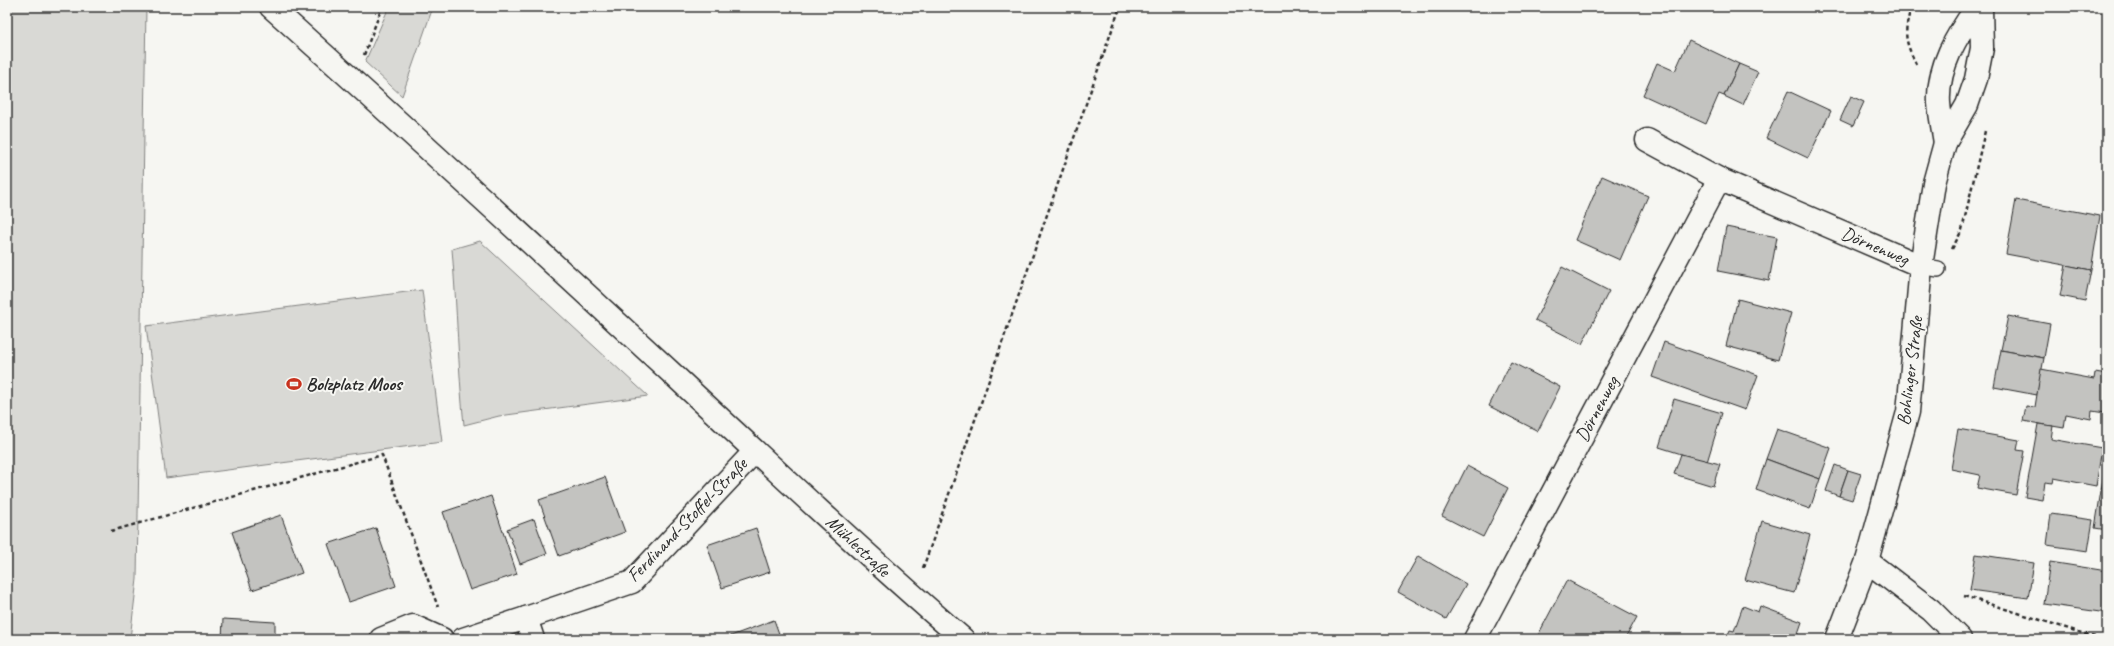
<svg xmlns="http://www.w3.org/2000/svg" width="2114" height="646" font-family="Caveat,sans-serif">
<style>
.green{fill:#d9d9d5;stroke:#828280}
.building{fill:#c3c3c0;stroke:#2b2b2b}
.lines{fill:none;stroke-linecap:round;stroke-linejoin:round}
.service-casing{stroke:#2b2b2b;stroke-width:18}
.minor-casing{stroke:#2b2b2b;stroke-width:25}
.secondary-casing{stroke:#2b2b2b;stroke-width:25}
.path{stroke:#2b2b2b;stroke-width:2.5;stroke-dasharray:4 3;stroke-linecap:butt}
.service{stroke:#f6f6f2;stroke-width:15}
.minor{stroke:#f6f6f2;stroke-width:22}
.secondary{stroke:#f6f6f2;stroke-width:22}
.labels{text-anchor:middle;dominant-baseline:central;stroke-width:4;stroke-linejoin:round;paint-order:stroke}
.street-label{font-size:19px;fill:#2b2b2b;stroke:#f6f6f2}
.poi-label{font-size:19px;font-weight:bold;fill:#2b2b2b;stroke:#f6f6f2;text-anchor:start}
</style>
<rect width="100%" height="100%" fill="#f6f6f2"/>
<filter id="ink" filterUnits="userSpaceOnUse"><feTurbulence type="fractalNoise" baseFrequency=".025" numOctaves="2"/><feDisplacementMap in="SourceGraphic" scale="8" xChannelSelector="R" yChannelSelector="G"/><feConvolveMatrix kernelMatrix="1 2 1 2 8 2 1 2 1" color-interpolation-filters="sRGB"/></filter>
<g filter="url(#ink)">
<!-- green -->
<g class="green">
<path d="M7,7H146L137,579L130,639H7Z"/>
<path d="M389,7H433L402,96L365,62Z"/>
<path d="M480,241L648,396L499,416L464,425C458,367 457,308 452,249Z"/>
<path d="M422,290L442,442L166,478L146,326Z"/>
</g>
<!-- building -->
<g class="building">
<path d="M1689,40L1739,64L1724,96L1719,94L1706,124L1643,95L1657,63L1675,71Z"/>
<path d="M1739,64L1758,72L1743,105L1724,96Z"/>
<path d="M1788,91L1831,111L1808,158L1766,138Z"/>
<path d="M1851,96L1864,102L1853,126L1840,120Z"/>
<path d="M1602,176L1648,196L1620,260L1575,240Z"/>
<path d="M2016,200L2100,216L2091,270L2006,254Z"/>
<path d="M1726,227L1777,237L1769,281L1718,271Z"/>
<path d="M2066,265L2091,270L2085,301L2060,296Z"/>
<path d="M1562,267L1609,291L1582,344L1535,320Z"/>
<path d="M1738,299L1791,313L1778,360L1726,346Z"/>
<path d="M2008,316L2050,324L2044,358L2001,350Z"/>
<path d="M1664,342L1758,375L1745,410L1652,377Z"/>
<path d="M2001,350L2044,358L2037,395L1994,387Z"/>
<path d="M1511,362L1560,387L1538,431L1489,406Z"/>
<path d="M2041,369L2094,379L2095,373L2107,375L2105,413L2092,411L2091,419L2066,414L2064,428L2023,421L2026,406L2035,407Z"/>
<path d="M1674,399L1722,413L1707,462L1659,447Z"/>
<path d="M2038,424L2053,426L2051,439L2102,448L2096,486L2054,478L2053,483L2045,482L2042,500L2025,497Z"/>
<path d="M1777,429L1831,448L1820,479L1766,459Z"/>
<path d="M1958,429L2019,440L2017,450L2024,451L2016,495L1977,488L1980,475L1951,469Z"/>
<path d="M1681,454L1720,464L1713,486L1674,474Z"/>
<path d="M1766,459L1820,479L1810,509L1756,490Z"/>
<path d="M1835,465L1848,470L1839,496L1826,491Z"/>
<path d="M1467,466L1508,488L1483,537L1442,516Z"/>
<path d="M2105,466L2107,467V530L2095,528Z"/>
<path d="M1848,470L1861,474L1852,500L1839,496Z"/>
<path d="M605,477L625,532L559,556L539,500Z"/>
<path d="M491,496L517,574L470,590L443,512Z"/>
<path d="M2051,514L2093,520L2088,551L2047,545Z"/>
<path d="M281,515L302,573L252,590L232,532Z"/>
<path d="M534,519L547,554L520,564L507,529Z"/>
<path d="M1762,521L1810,535L1794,593L1745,580Z"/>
<path d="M376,528L396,586L349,602L328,544Z"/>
<path d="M756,528L770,572L722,588L707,545Z"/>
<path d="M1976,554L2034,563L2028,598L1970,590Z"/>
<path d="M1418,556L1466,584L1446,619L1398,592Z"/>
<path d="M2050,562L2107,571V613L2044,604Z"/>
<path d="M1567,580L1637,617L1625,639H1536Z"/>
<path d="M1743,606L1758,612L1760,606L1802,622L1796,639H1726L1730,630L1734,631Z"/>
<path d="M223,619L275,622V639H222Z"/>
<path d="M774,620L781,639H729L728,637Z"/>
</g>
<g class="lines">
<!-- service casing -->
<g class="service-casing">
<path id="service" d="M1921,266L1938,269"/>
</g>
<!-- minor casing -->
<g class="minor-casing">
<g id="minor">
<path d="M271,7C408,129 543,254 678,379C772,467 866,555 963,639"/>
<path d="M1647,140L1719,179L1921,266"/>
<path d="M1867,561L1931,610L1960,639"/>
<path d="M526,618L632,582L755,451"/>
<path d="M381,639L413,626L442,639"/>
<path d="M463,639L526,618L533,639"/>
<path d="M1475,639L1719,179"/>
</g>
</g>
<!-- secondary casing -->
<g class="secondary-casing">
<g id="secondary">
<path d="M1945,143C1943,130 1940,116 1939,103C1937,67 1957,35 1977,7"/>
<path d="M1837,639L1867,561L1908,412L1921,266L1934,183L1945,143L1967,105L1976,79L1982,48L1981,7"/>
</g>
</g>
<!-- path -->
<g class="path">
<path d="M1911,7C1904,34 1904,39 1916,64"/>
<path d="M364,55L382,7"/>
<path d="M1952,249L1962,230L1985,131"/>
<path d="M111,531L382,455L438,607"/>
<path d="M923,568L1120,7"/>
<path d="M1964,596L2101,639"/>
</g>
<!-- service -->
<use href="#service" class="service"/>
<!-- minor -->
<use href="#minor" class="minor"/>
<!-- secondary -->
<use href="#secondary" class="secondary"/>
</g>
</g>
<!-- icons -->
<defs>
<g id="stadium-bare" transform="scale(1.2)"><path d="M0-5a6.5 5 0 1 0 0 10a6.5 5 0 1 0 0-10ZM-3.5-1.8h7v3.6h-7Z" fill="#c8321e" stroke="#f6f6f2" stroke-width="2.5" paint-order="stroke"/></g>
</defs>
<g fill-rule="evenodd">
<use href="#stadium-bare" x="294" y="384"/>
</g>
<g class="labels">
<!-- street labels -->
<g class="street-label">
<text transform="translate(1875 246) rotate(23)">Dörnenweg</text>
<text transform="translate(1910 371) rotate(-83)">Bohlinger Straße</text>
<text transform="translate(1597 409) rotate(-62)">Dörnenweg</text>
<text transform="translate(687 520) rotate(-46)">Ferdinand-Stoffel-Straße</text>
<text transform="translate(858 546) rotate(43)">Mühlestraße</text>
</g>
<!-- poi labels -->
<g class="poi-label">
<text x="306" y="384">Bolzplatz Moos</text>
</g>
</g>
<!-- margin -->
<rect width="2114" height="646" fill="none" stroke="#f6f6f2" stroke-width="24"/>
<rect x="12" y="12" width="2090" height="622" fill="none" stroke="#2b2b2b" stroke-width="1.5" filter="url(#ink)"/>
</svg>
